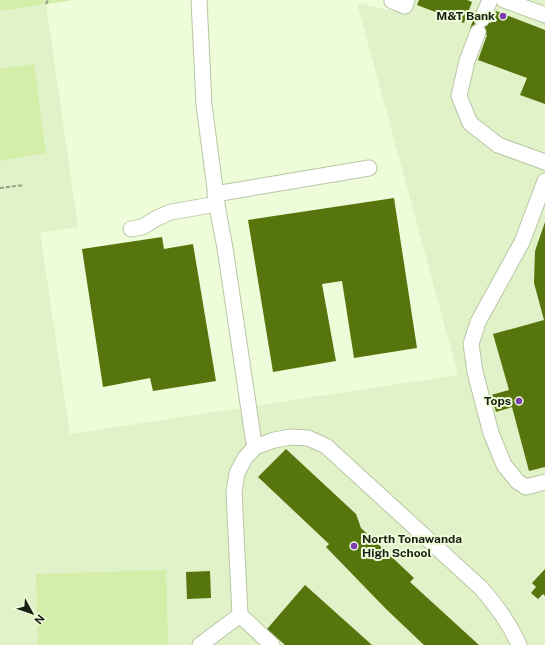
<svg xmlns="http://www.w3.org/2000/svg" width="545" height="645" font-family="'Public Sans',sans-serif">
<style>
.built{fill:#e1f2c8}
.green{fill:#d3eea9}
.building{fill:#57750d}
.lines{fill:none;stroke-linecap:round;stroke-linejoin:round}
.minor-casing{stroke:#b8c6a5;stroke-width:17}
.path{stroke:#939e84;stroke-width:2;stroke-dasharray:4 2;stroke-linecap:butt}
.minor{stroke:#fff;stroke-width:15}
.poi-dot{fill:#7c3db1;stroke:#eefcd9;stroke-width:1.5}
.labels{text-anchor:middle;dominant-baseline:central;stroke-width:4;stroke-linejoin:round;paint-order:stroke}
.poi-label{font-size:12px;font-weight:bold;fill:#1b2014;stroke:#eefcd9;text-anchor:end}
</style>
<rect width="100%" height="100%" fill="#eefcd9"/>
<!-- built -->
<path class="built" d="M401,0H545V645H0V11L46,4L78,227L40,233L70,434L458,375L357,3L396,12Z"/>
<!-- green -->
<g class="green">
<path d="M0,0H73L0,11Z"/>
<path d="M34,64L46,153L0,161V69Z"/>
<path d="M166,570L168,645H38L36,574Z"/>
</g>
<!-- building -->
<g class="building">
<path d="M419,0H467L472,2L464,23L417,5Z"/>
<path d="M496,11L545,30V104L520,95L527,78L478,60L487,35L470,29L474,17L491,23Z"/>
<path d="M394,198L417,348L354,358L342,281L322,284L336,361L273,372L248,220Z"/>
<path d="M545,222V467L529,471L512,407L496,412L491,395L509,390L493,334L544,320L534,283L535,251Z"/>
<path d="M162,237L164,249L193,244L216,381L153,391L150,378L103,387L82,249Z"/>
<path d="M286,449L356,514L361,528L414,578L410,582L479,645H424L386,609L326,547L329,544L258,477Z"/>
<path d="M545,569V596L543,594L538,599L531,593L536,587L532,583Z"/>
<path d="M210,571L211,598L187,599L186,572Z"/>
<path d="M305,585L372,645H285L267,629Z"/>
</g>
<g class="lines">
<!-- minor casing -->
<g class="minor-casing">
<g id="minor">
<path d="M199,0L204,105L218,211L225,248L253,437L255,447"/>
<path d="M504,0L545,15"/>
<path d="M392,1L405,6L407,0"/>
<path d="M482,19L490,0"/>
<path d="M478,32L467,61L459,96L470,123L498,145L545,162"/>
<path d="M545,181L522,242L478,322L471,344L475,372L491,433L504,465L518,482L526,487L545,482"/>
<path d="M215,194L369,168"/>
<path d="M131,229L142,227L157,218L171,212L217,204"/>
<path d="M240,615L272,645"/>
<path d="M200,645L240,615L234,492L237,473L245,458L255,447L274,440L291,437L308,438L326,446L481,588C496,605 510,624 519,645"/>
</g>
</g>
<!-- path -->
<g class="path">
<path d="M46,4L48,0"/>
<path d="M0,188L24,185"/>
</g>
<!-- minor -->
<use href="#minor" class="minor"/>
</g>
<!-- markers -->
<g class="poi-dot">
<circle cx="503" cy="16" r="4"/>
<circle cx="519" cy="401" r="4"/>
<circle cx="354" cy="546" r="4"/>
</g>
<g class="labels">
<!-- poi labels -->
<g class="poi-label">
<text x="495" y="16">M&amp;T Bank</text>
<text x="511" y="401">Tops</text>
<text x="362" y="539" text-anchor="start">North Tonawanda<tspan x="362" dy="14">High School</tspan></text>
</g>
</g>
<!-- north arrow -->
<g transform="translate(32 613) rotate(130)" stroke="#eefcd9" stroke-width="3" paint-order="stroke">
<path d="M0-3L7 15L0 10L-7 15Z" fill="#1b2014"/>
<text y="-6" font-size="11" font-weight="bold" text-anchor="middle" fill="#1b2014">N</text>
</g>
</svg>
